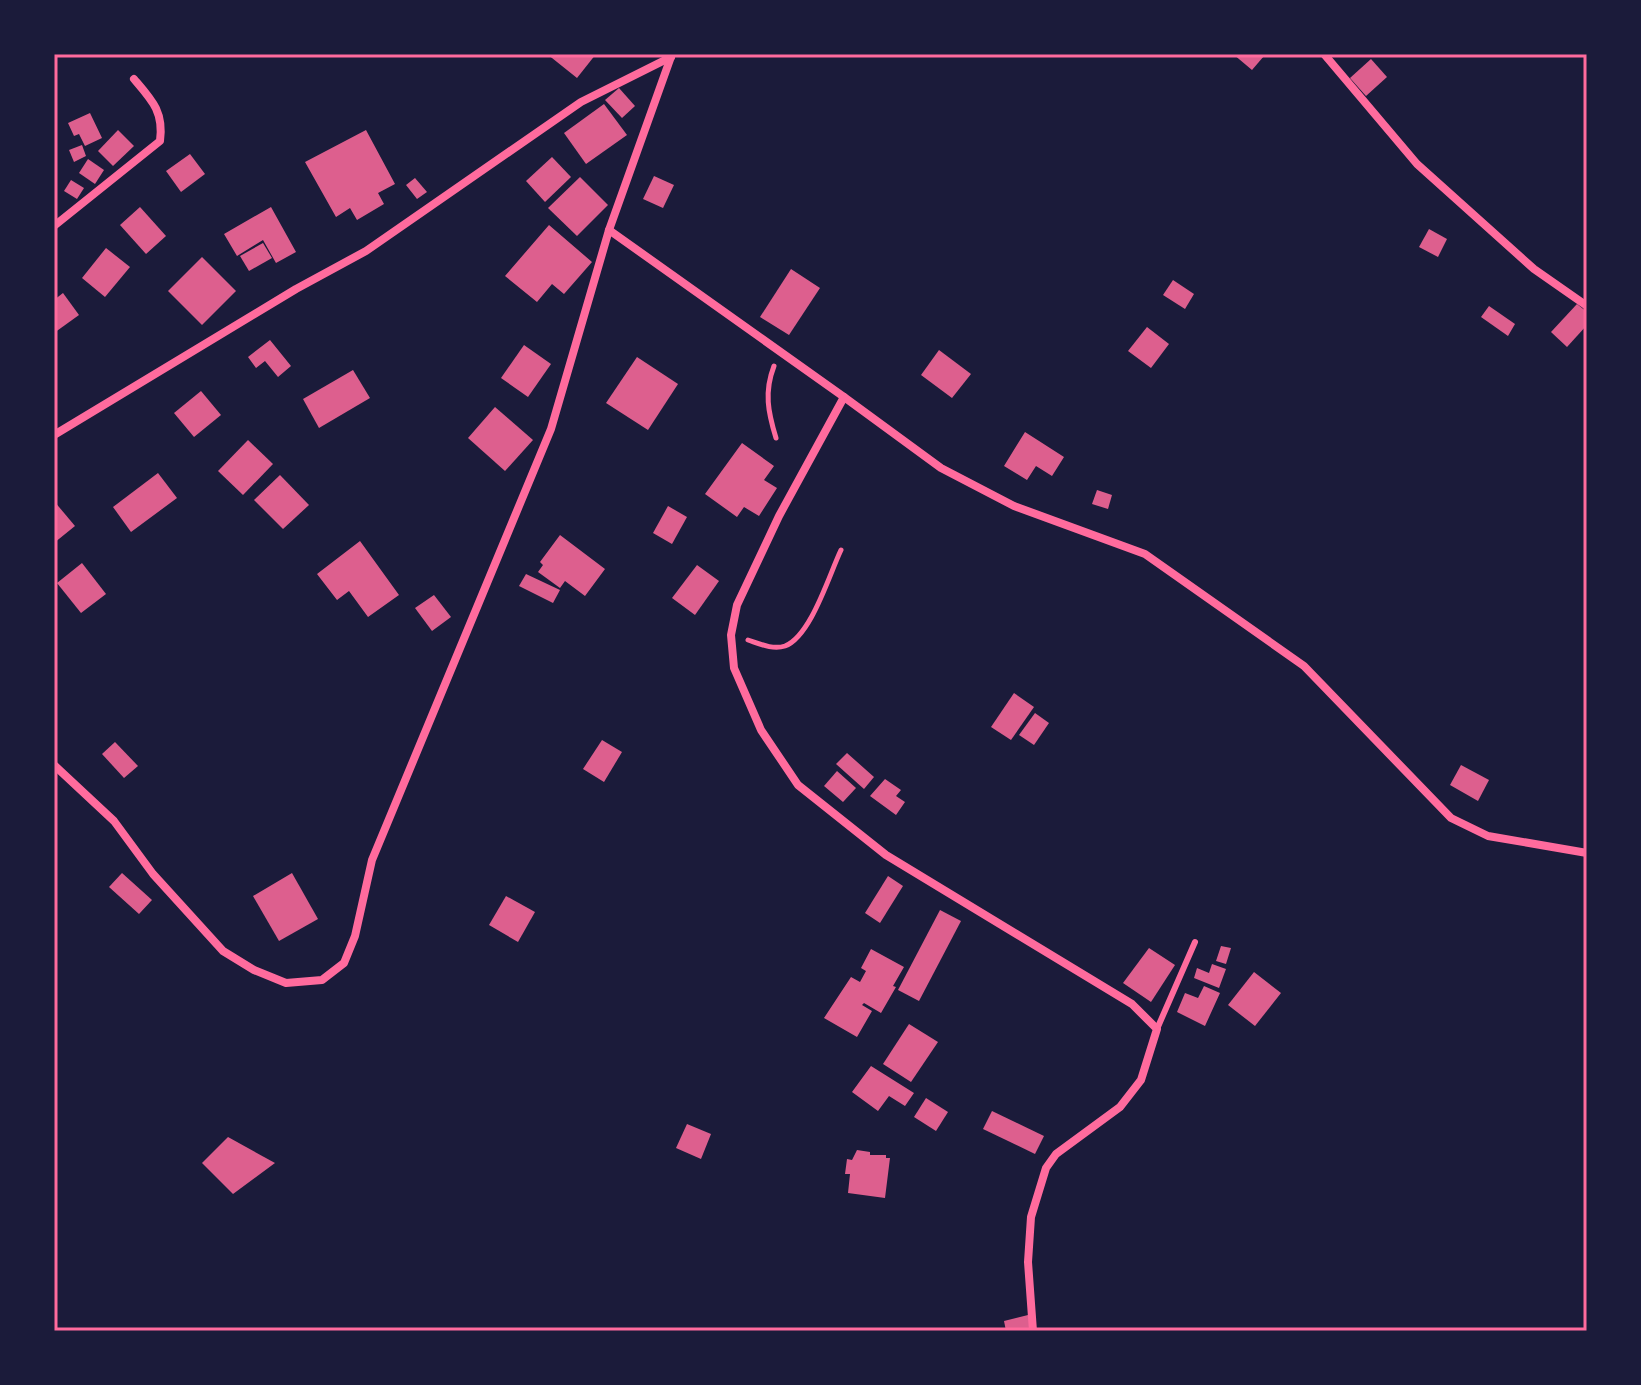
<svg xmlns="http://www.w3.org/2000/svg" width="1641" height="1385" font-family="Figtree,sans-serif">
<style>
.building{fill:#dd5f8e}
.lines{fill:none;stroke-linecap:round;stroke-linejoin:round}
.path{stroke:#ff6b9d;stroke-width:5}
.service{stroke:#ff6b9d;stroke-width:6}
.minor{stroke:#ff6b9d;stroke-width:8}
.neatline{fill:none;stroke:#ff6b9d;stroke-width:3}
</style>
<rect width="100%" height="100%" fill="#1b1b3a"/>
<!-- building -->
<g class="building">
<path d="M547,54H596L577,78Z"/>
<path d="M1233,54H1262L1264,56L1252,70Z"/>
<path d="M1371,59L1387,77L1366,96L1350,78Z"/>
<path d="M619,88L635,106L622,118L605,100Z"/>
<path d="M604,104L627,135L586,164L564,133Z"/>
<path d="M90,113L102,138L85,146L79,134L74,136L68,123Z"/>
<path d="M118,130L134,146L113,166L98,151Z"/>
<path d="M366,130L395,184L378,193L384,204L357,220L350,208L336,217L305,162Z"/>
<path d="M82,145L86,156L74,162L69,150Z"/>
<path d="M190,154L205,174L181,192L166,171Z"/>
<path d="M552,157L571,177L545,202L526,181Z"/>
<path d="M88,159L104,170L95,184L79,173Z"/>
<path d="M654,176L674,185L663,208L643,199Z"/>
<path d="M580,177L608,205L577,236L548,208Z"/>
<path d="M415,178L427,192L417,199L406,185Z"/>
<path d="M71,180L84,188L77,199L64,191Z"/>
<path d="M140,207L166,236L146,254L120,225Z"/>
<path d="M271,207L296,252L276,263L263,240L237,256L224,234Z"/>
<path d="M549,225L592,262L564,294L552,284L537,302L505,276Z"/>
<path d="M1429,229L1447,239L1438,257L1419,247Z"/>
<path d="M263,243L272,258L249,271L240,256Z"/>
<path d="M106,248L130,267L105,297L82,278Z"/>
<path d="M202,257L236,291L202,325L168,291Z"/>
<path d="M791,269L820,288L789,335L760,317Z"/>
<path d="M1173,280L1194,294L1185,309L1163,295Z"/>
<path d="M63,293L79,315L54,333V300Z"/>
<path d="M1577,304L1587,312V325L1567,347L1551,332Z"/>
<path d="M1489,306L1515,324L1508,336L1481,317Z"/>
<path d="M1147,327L1169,344L1151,368L1128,351Z"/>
<path d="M270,340L291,366L278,377L265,361L256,368L248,357Z"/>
<path d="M524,345L551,364L528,397L501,378Z"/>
<path d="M939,350L971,374L952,398L921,375Z"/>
<path d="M637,357L678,384L648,430L606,403Z"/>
<path d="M353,370L370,398L319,428L303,399Z"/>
<path d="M201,391L221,415L194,437L174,413Z"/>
<path d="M495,407L533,440L505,471L468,438Z"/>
<path d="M1025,432L1064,457L1052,476L1036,466L1027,480L1004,466Z"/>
<path d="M248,440L273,464L243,495L218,471Z"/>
<path d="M742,443L774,466L764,480L777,488L759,516L744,507L737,517L705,494Z"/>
<path d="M158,473L177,498L131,532L113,507Z"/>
<path d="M280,475L309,505L283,529L254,500Z"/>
<path d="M1097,490L1112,495L1108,509L1092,504Z"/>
<path d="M54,501L75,526L54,543Z"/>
<path d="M668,506L687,517L672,544L653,533Z"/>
<path d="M560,535L605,569L585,596L565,581L560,588L538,572L543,565L540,562Z"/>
<path d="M360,541L399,595L368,617L349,591L337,600L317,574Z"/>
<path d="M82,563L106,594L81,613L57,583Z"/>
<path d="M697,565L719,581L695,615L672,598Z"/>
<path d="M526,574L560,590L553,603L519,586Z"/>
<path d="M434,595L451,617L432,631L415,608Z"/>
<path d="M1014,693L1034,707L1011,740L991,727Z"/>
<path d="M1035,713L1049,723L1034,745L1019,735Z"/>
<path d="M602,740L622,752L604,782L583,769Z"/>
<path d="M115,742L138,766L124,778L102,754Z"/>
<path d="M847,753L874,777L864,789L836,764Z"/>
<path d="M1461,765L1489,780L1478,801L1450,785Z"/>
<path d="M837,771L856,788L843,802L824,786Z"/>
<path d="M885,779L901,790L896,796L905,802L896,815L870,796Z"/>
<path d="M122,873L152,900L139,914L109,887Z"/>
<path d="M292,873L318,919L279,941L253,896Z"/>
<path d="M888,876L903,886L880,923L865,913Z"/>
<path d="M506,896L535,912L518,942L489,925Z"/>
<path d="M940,910L961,921L919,1001L898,990Z"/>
<path d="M1221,946L1231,948L1226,964L1216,961Z"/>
<path d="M1149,948L1175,965L1151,1002L1123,983Z"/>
<path d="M871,949L904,967L893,986L896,987L881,1013L864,1003L862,1005L872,1011L857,1037L824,1018L851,977L860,982L866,971L861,968Z"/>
<path d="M1212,964L1226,969L1219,988L1194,978L1197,968L1209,973Z"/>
<path d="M1254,972L1281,993L1255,1026L1228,1005Z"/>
<path d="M1204,986L1220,993L1205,1026L1177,1012L1185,993L1198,998Z"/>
<path d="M909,1024L938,1042L911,1082L883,1064Z"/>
<path d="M871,1066L914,1093L905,1106L889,1096L878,1111L852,1092Z"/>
<path d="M926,1098L948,1112L936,1131L914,1117Z"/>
<path d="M992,1111L1044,1136L1035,1154L983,1129Z"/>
<path d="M687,1124L711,1134L701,1159L676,1148Z"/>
<path d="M228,1137L275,1163L233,1194L202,1163Z"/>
<path d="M857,1150L870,1152V1155H886V1158H890L885,1198L848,1193L850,1174H845L847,1159L852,1160Z"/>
<path d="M1028,1315L1032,1331H1006L1004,1321Z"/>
</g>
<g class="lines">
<!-- path -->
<g class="path">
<path d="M774,366C764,392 768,412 776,438"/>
<path d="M748,640C760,644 773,650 785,646C811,636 829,575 841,550"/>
</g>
<!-- service -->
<path class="service" d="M1157,1029L1195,942"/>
<!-- minor -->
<g class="minor">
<path d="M1324,54L1417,164L1534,269L1587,306"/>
<path d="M54,226L160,141C164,112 152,100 134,79"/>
<path d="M609,230L844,397L779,516L737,605L731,635L734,668L761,730L798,785L886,855L1132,1004L1157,1029L1141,1080L1120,1107L1056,1154L1046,1168L1031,1217L1028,1262L1033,1331"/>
<path d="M844,397L941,468L1014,506L1145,554L1304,666L1451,818L1488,836L1587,853"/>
<path d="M54,435L296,289L366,251L581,102L671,57"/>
<path d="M54,765L114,821L153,874L223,951L254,970L286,983L322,980L344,963L355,936L372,860L551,429L609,230L672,54"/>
</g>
</g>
<!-- border -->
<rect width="1641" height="1385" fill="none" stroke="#1b1b3a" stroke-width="112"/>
<rect x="56" y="56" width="1529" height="1273" class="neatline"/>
</svg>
